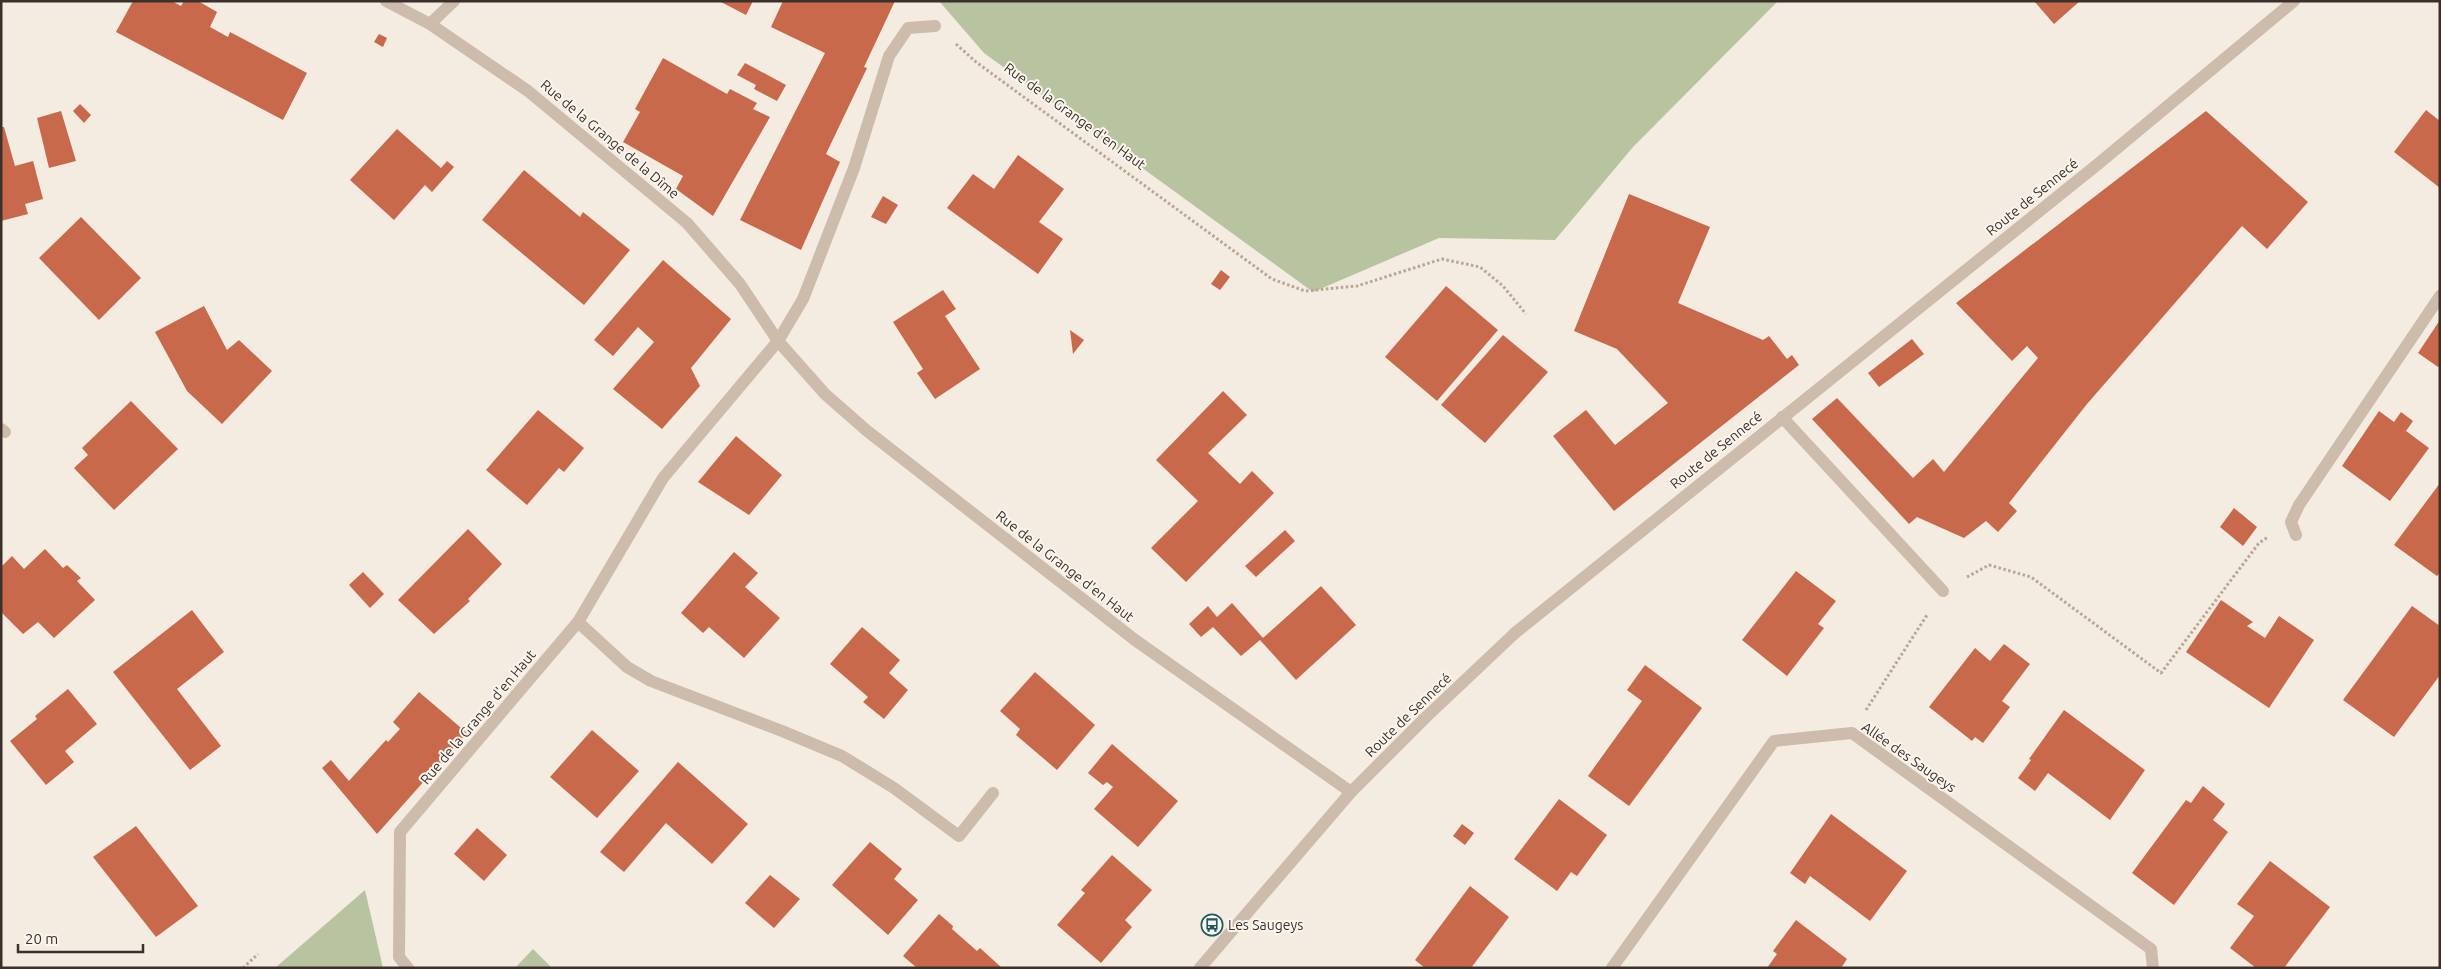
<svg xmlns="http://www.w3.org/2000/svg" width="2441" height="969" font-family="Ubuntu,sans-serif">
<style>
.green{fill:#b8c4a0}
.building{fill:#c8694b}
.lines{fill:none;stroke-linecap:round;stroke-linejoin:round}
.path{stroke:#b9a596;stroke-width:3;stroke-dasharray:2.5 2.5;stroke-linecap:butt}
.minor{stroke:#cdbbac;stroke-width:12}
.labels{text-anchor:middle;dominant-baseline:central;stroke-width:4;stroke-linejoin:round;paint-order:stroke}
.street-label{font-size:14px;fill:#3b302b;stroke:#fbf5ee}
.poi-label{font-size:14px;fill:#3b302b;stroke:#fbf5ee;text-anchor:start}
</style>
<rect width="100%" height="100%" fill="#f4ebe1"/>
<!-- green -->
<g class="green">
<path d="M939,1H1778L1633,147L1555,240L1439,238L1313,292L984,53Z"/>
<path d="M365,890L383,968H275Z"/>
<path d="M533,949L552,968H515Z"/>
</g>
<!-- building -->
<g class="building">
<path d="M133,1H172L181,6L184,1H198L217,12L210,27L228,37L230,32L307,73L283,120L116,32Z"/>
<path d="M719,1H753L746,15Z"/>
<path d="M783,1H895L864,67L867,68L826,154L840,162L801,250L740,220L825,53L771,27Z"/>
<path d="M2034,1H2080L2054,24Z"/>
<path d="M379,34L387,38L383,47L374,42Z"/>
<path d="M663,58L727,94L730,89L757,103L753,109L770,117L713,216L676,189L683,176L623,142L640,112L635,109Z"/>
<path d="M745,63L786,85L777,101L754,89L756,85L737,75Z"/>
<path d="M80,104L91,115L84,123L73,111Z"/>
<path d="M2426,110L2440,121V188L2394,152Z"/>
<path d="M61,111L76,161L49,168L37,118Z"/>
<path d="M2206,111L2308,202L2267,249L2242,226L2087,404L2009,503L2017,511L1998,532L1986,521L1964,538L1917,517L1909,524L1812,419L1837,398L1913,478L1933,459L1944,472L2038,358L2027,346L2012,361L1956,303Z"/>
<path d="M1,127H4L15,166L33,161L43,199L25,204L28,214L1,221Z"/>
<path d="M397,129L441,168L447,161L454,167L432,192L425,185L394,220L350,180Z"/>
<path d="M1018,155L1064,189L1039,222L1063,239L1038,274L947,208L973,174L994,189Z"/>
<path d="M524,170L580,217L583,212L630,250L584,305L482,220Z"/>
<path d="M1629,194L1710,227L1678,303L1763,340L1769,336L1787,359L1792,355L1799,365L1614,511L1553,436L1586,410L1615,445L1668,403L1617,349L1574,331Z"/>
<path d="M883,196L898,205L886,224L871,217Z"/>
<path d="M81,217L141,278L99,320L39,258Z"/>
<path d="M663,260L731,319L691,368L700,386L662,429L613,389L654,342L638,327L613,356L594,340Z"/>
<path d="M1221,270L1230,277L1220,290L1211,284Z"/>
<path d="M1446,286L1498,330L1437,401L1385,357Z"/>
<path d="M943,290L956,309L945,316L980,369L935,399L917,373L923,369L893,322Z"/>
<path d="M204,306L227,350L239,340L272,371L222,424L187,391L155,332Z"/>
<path d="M2440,320V365L2438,367L2418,353Z"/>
<path d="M1070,330L1084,340L1073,354Z"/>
<path d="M1503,335L1548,372L1485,443L1441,405Z"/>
<path d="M1912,339L1924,354L1879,387L1868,373Z"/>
<path d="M1223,391L1247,415L1208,453L1240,484L1252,471L1274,493L1186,582L1151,548L1198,501L1156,460Z"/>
<path d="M131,401L178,449L114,510L74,468L88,455L82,448Z"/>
<path d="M538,410L584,448L564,472L559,468L527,505L486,470Z"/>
<path d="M2379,411L2394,422L2401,412L2413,421L2406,431L2429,448L2390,501L2342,466Z"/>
<path d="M736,436L782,475L749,515L698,482Z"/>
<path d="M2440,483V573L2437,576L2394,545Z"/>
<path d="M2234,508L2257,527L2243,546L2220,527Z"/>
<path d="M468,529L502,564L468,599L470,601L434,634L398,600Z"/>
<path d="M1285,530L1295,541L1256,577L1245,566Z"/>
<path d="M45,549L63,568L67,565L81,578L77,581L95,600L54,638L38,622L23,634L1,612V567L12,556L24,569Z"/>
<path d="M734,552L758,573L745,587L780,618L744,658L709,627L703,633L681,613Z"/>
<path d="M1796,571L1836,601L1818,624L1824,628L1787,676L1742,640Z"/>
<path d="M363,572L384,594L370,608L349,585Z"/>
<path d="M1321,586L1356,625L1296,680L1260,640L1241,656L1213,627L1201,637L1189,624L1208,606L1217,617L1232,603L1263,638Z"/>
<path d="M2221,600L2253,622L2247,626L2265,638L2279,616L2314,640L2269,708L2186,652Z"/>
<path d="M2412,606L2440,626V675L2394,737L2343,700Z"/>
<path d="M192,610L224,652L177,689L221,746L190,770L113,672Z"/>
<path d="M862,627L900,660L889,673L908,690L884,719L863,702L868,697L830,664Z"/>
<path d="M2004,644L2030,664L2002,701L2010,707L1983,743L1975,737L1972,741L1929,707L1975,648L1990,661Z"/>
<path d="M1645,665L1702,708L1629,806L1588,776L1642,701L1627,690Z"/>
<path d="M1035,672L1095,725L1057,770L1016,735L1020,729L1000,711Z"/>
<path d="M68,689L97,724L65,751L74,762L46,785L10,741L37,719L35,716Z"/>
<path d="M419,692L467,733L377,834L322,768L331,760L349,781L386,740L388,742L400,729L393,722Z"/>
<path d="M2064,710L2145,770L2110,820L2048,773L2035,791L2018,778L2031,760L2029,759Z"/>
<path d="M592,730L639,771L597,818L550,777Z"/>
<path d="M1112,744L1178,801L1138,847L1094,809L1113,787L1107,782L1103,785L1088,773Z"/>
<path d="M678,762L748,824L712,864L666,823L624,872L600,852Z"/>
<path d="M2203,786L2225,804L2213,820L2228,832L2174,905L2132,873L2186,800L2191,803Z"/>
<path d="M1559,799L1607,835L1577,876L1571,872L1557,891L1514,859Z"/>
<path d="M1831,814L1907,871L1870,921L1810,876L1805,884L1790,873Z"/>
<path d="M1462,824L1474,833L1465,845L1453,836Z"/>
<path d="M136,826L198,906L156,937L93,857Z"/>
<path d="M477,828L507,855L484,881L454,854Z"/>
<path d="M870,842L902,869L894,879L918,900L888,935L832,885Z"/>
<path d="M1112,855L1152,890L1125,920L1132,927L1101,963L1057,925L1085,893L1081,890Z"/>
<path d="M2270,861L2330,907L2284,968H2256L2230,948L2254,916L2237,904Z"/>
<path d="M770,875L800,899L774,928L745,903Z"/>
<path d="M1470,886L1509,917L1471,968H1425L1415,960Z"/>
<path d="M939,914L953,926L952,929L977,951L980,948L1002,968H917L903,956Z"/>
<path d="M1796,920L1847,959L1841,968H1767L1777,954L1773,951Z"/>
</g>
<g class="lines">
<!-- path -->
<g class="path">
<path d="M956,44L976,62L1272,279L1305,291L1357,286L1442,259L1480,267L1503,286L1526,314"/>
<path d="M1967,577L1989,565L2031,577L2161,673L2259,543L2268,537"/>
<path d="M1866,710L1927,615"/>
<path d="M243,968L258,954"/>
</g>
<!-- minor -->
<g class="minor">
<path d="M386,1L430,24L528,91L687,223L740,284L778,341L825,394L866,430L1135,640L1351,792"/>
<path d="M430,24L454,1"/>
<path d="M1782,417L1943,591"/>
<path d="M1,429L5,432"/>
<path d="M2296,535L2291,522L2299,505L2440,296"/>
<path d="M578,622L627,667L651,681L782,731L842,756L894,788L959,836L993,793"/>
<path d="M408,968L399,957L400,832L578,622L663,478L778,341L803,299L854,168L889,56L908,28L935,26"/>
<path d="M1200,968L1351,792L1425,718L1515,633L2098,164L2294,1"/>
<path d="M1612,968L1774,741L1852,733L2151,949L2153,968"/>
</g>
</g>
<!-- icons -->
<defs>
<g id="bus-ring" transform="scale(1.125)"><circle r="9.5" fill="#fbf5ee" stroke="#1f5a5e" stroke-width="1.5"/><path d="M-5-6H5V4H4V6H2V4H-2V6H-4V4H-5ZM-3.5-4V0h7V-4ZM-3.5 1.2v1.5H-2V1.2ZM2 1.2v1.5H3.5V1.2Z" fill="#1f5a5e"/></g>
</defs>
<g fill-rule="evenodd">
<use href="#bus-ring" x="1212" y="925"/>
</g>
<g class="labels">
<!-- street labels -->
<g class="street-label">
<text transform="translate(1075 116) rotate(36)">Rue de la Grange d'en Haut</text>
<text transform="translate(610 139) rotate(40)">Rue de la Grange de la Dîme</text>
<text transform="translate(2032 197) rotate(-39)">Route de Sennecé</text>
<text transform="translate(1716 450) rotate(-39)">Route de Sennecé</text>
<text transform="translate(1065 566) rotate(38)">Rue de la Grange d'en Haut</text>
<text transform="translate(1408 715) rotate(-44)">Route de Sennecé</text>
<text transform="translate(478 717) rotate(-50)">Rue de la Grange d'en Haut</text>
<text transform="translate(1909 757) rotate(35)">Allée des Saugeys</text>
</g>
<!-- poi labels -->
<g class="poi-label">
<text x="1228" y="925">Les Saugeys</text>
</g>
</g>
<!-- border -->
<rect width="2441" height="969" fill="none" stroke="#3b302b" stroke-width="5"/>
<!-- scale -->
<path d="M18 944v8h125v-8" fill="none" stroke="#3b302b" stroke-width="2.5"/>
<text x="25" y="944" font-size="15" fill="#3b302b" stroke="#fbf5ee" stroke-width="4" paint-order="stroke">20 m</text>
</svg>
